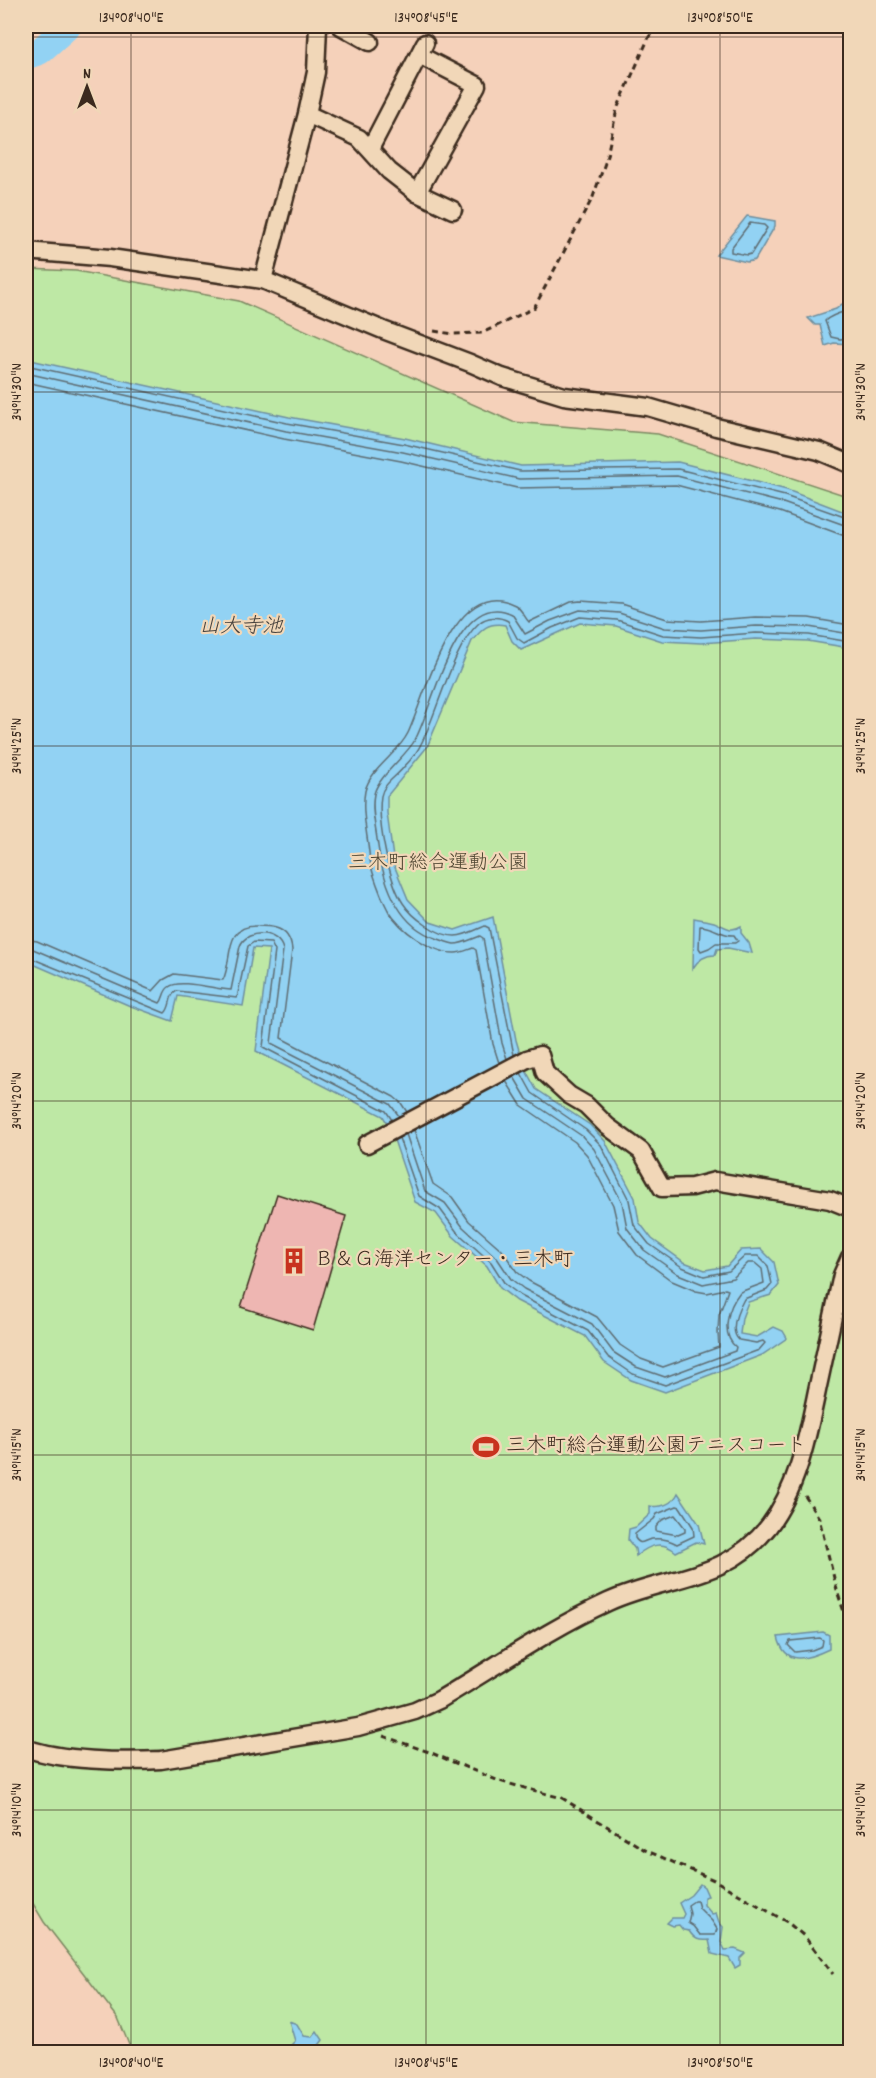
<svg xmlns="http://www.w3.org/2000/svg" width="876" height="2078" font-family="Dekko,'Klee One',sans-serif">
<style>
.green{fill:#bee8a5;stroke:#7c8962;stroke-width:1.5}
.water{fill:#92d2f3;stroke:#6f8f9e;stroke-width:1.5}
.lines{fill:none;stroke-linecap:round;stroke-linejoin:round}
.shore{stroke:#5e6d73;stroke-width:1.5}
.river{stroke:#92d2f3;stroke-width:27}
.building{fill:#eeb6b2;stroke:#3b2a1e;stroke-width:1.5}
.minor-casing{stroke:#3b2a1e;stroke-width:21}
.path{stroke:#3b2a1e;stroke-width:3;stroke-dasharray:6 4.5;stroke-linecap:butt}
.minor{stroke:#f1d7b8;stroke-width:16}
.ticks{fill:none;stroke:#3b2a1e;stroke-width:1.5;stroke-opacity:0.45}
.labels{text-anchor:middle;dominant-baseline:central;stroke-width:4.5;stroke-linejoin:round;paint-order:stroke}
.park-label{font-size:20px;fill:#4f4632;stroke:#f1d7b8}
.poi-label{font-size:20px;fill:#3b2a1e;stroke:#f1d7b8;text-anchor:start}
.water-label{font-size:21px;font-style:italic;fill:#48433e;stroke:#f1d7b8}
.neatline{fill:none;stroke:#3b2a1e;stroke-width:2}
.ticks-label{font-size:15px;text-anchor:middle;fill:#3b2a1e}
</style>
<rect width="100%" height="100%" fill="#f5d1ba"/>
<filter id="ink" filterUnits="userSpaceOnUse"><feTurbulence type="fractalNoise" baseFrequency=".0167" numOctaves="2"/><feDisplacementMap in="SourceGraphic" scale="12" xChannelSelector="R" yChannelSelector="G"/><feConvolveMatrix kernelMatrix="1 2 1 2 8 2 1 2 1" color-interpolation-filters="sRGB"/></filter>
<g filter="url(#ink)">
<!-- green -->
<path class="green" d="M26,269L76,271L239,301L513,422L658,434L850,497V2052H132L118,2018L44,1922L26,1892Z"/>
<!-- water -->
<g class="water">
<path d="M747,216L775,221V226L755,260L747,262L716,255Z"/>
<path d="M849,296L850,297V344L834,343L825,346L820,325H815L808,318L836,309L842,304L848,305Z"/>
<path d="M26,359L289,417L405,438L521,466L678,462L787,490L850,514V648L808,641L756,639L701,643L662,641L616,626L580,623L521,650L512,641L505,625C488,622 482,629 472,641L427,747L387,796V813L394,865L408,899L430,922L455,930L493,917L516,1040L524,1067L536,1089L590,1125L605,1141L635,1198L639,1222L652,1239L684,1262L705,1270L727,1266L741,1250L761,1249L774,1262L779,1285L771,1295L748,1302L742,1318L740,1334L757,1337L774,1327L783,1331L787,1338L762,1355L665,1392L631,1380L604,1362L585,1336L517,1301L500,1288L487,1266L453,1236L436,1213L415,1202L390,1128L383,1116L256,1051L269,949L253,948L243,1006L178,996L172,1021L128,1005L26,961Z"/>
<path d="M694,918C700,919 707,920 714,922C725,926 730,933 741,926V933L749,943L752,953L728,948L717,949L715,955C706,955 698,960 693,968Z"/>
<path d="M678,1493L699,1524L704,1544L696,1542L676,1552C662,1540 649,1545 636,1556L635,1549L628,1540L629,1529L636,1527L650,1514V1506C661,1508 673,1504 678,1493Z"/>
<path d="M823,1632L829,1635V1649C808,1659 785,1667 778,1637Z"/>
<path d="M700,1884L704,1887L708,1896L704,1897V1905L712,1914L716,1913L719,1922L723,1927L721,1942L725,1950L735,1949L745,1953L740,1958V1965L735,1968L729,1958L712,1954L709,1940C699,1941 695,1940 689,1931L683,1930L679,1925L673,1926L667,1923L672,1918H682L684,1914L679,1903L691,1895Z"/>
<path d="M289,2021L297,2024L304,2036L312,2037L317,2031L323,2040C312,2056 305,2053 287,2052V2049L295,2041Z"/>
</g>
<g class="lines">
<!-- shore -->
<g class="shore">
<path d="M750,223L764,225L767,228L751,254L747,255L731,252V248Z"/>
<path d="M850,310C843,312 830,315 825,321L831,337L840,339L850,338"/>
<path d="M26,365L287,423L404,444L520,471L678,469L785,496L850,519"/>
<path d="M26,373L286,431L403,452L519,479L677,476L783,503L850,527"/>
<path d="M26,382L284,439L401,461L517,488L676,485L780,512L842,535L850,536"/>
<path d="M700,926C713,926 722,936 734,935L738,941L735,943H716L709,948L701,951L699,948Z"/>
<path d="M26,939L37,941L153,991L163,980L174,974L223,980C233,960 223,925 257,926C263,926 270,926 276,928C286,931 291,940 292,950L281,1038L394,1097L401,1103L407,1112"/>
<path d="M26,948L33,949L160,1003C164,999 163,991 169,987C179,978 217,990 231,990L240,946C247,928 279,930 283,950L271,1043L390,1104L399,1116"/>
<path d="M26,956L165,1013C172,1007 168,995 177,991L237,998L248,946L254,942L271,943L275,951L263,1047L386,1111L392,1120"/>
<path d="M514,1055L489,928L485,926C476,930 464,936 455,936C437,936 412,917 403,903C389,882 377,821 381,796C383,784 396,777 403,768C410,761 418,751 422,742C438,711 453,646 479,623C487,616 499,616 508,621L517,638L524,643L552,628L580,617L617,620L663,635L701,637L756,633L809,635L850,642"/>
<path d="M507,1059L502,1043L483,938L480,936C472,939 462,944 454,944C448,943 442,940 436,938C395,925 382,878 377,839C375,824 371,808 374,794C377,778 406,756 415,740C433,708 457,586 512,614L525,634L550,621L580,610L619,613L665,628L701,630L756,626L809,627L850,634"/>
<path d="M499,1063L493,1044L476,950L473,948C467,950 461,953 455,953C431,953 400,930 388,910C382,899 377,885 373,873C369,861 369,848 367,837C365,822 362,806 365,791C370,769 398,754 408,733C425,697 454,573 515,605C522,609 524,617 529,622L571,602L581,601L621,604L667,619L701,621L755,617L809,618L850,625"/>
<path d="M414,1130L433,1184L452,1197L469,1221L502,1250L517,1272L529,1281L597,1317L620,1345L641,1359L663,1367L719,1347L718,1332L719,1315L728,1290L725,1289L707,1293L696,1291L672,1281L637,1255L619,1231L613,1205L587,1155L575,1142L521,1105L506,1081"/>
<path d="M406,1134L425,1191L445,1203L463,1227L497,1258L511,1279L524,1289L592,1324L613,1352L636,1367L665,1377L735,1351L736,1347C720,1334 728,1307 740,1292L764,1283L762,1269L755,1263H748L733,1278L703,1284L678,1274L644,1250L627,1228L622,1202L594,1149L582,1136L527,1099L514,1077"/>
<path d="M399,1138L419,1196L440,1209L457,1232L491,1262L505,1284L521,1296L588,1331L608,1357L633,1374L665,1385L759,1350L765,1343L763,1341L756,1343L739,1340C728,1330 738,1310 744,1299L767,1290L772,1284L768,1266L758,1256H745L729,1271L704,1276L682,1267L649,1244L634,1225L629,1200L601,1145L586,1130L532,1093L521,1073"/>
<path d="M677,1506L680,1507L693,1527L694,1536L677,1544C670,1540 661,1538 652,1539C643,1540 641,1547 635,1538V1534L654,1519L657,1514Z"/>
<path d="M675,1515L685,1528V1532L678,1535L656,1531V1527L662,1520Z"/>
<path d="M820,1638L823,1640L822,1646L812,1650L795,1652L788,1645L790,1641Z"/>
<path d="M694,1901H697L699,1908L712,1921L717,1929L715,1935H700L693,1926L688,1923L690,1914L688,1905Z"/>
</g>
<!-- river -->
<path class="river" d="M26,56L40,51L68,26"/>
</g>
<!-- building -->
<path class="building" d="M277,1194L346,1216L313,1330L241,1307Z"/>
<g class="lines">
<!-- minor casing -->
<g class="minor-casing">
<g id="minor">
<path d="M341,26L370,42"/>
<path d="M307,114L359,138L389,171L417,193L453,210"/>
<path d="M370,149L425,43"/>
<path d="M417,193L477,85L419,55"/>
<path d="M26,251L110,258L263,280L307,114L316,72L318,26"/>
<path d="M263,280L383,330L470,363L502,377L564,396L648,407L716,427L819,451L850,464"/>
<path d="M367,1144L527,1059L540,1055L545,1073L569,1095L586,1105L607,1126L641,1151L662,1188L692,1187L715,1181L830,1200L850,1208"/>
<path d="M26,1748C60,1761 123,1762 161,1760L358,1727L415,1711L439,1700C495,1667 549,1629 608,1602C667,1575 725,1582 769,1526C799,1486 808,1433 818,1386C826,1349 834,1312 842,1275L850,1257"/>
</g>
</g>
<!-- path -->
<g class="path">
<path d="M434,331L453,334L482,333L534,308L593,197L606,160L617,109L649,37L657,26"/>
<path d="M805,1496L819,1518L838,1594L850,1629"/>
<path d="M383,1736L429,1752L499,1781L562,1798L645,1850L714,1880L787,1922L804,1936L833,1974"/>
</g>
<!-- minor -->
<use href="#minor" class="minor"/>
</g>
</g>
<!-- ticks -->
<path class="ticks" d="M131,26V2052M426,26V2052M720,26V2052M26,37H850M26,392H850M26,746H850M26,1101H850M26,1455H850M26,1810H850"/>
<!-- icons -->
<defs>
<g id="building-bare" transform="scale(2.07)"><path d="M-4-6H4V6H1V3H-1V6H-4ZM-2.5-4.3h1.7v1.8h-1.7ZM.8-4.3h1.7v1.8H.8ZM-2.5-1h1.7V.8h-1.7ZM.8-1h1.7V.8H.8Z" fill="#c8321e" stroke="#f1d7b8" stroke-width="2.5" paint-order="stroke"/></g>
<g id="stadium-bare" transform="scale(2.07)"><path d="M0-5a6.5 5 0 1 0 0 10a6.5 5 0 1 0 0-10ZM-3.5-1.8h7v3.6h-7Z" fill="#c8321e" stroke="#f1d7b8" stroke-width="2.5" paint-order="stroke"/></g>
</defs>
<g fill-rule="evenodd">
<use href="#building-bare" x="294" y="1261"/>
<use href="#stadium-bare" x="486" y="1447"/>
</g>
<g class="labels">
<!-- park labels -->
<g class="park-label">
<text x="438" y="864">三木町総合運動公園</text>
</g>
<!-- poi labels -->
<g class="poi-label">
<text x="314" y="1261">Ｂ＆Ｇ海洋センター・三木町</text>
<text x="506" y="1447">三木町総合運動公園テニスコート</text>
</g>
<!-- water labels -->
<g class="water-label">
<text x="241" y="628">山大寺池</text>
</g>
</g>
<!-- margin -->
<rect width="876" height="2078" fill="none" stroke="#f1d7b8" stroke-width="66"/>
<!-- north arrow -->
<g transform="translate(87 87)" stroke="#f1d7b8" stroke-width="4.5" paint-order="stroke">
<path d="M0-4.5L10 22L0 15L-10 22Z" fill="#3b2a1e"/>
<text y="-9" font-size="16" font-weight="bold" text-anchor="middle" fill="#3b2a1e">N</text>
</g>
<rect x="33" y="33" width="810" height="2012" class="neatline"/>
<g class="ticks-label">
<text x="131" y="22">134°08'40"E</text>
<text x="426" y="22">134°08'45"E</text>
<text x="720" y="22">134°08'50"E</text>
<text transform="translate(16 392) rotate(-90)" y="5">34°14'30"N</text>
<text transform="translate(860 392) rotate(-90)" y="5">34°14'30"N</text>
<text transform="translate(16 746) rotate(-90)" y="5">34°14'25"N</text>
<text transform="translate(860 746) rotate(-90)" y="5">34°14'25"N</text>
<text transform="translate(16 1101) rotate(-90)" y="5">34°14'20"N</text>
<text transform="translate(860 1101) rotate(-90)" y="5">34°14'20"N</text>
<text transform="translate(16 1455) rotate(-90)" y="5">34°14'15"N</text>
<text transform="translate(860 1455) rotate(-90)" y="5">34°14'15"N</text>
<text transform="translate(16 1810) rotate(-90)" y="5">34°14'10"N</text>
<text transform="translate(860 1810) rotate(-90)" y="5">34°14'10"N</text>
<text x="131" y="2067">134°08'40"E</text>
<text x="426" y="2067">134°08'45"E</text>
<text x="720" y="2067">134°08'50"E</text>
</g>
</svg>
